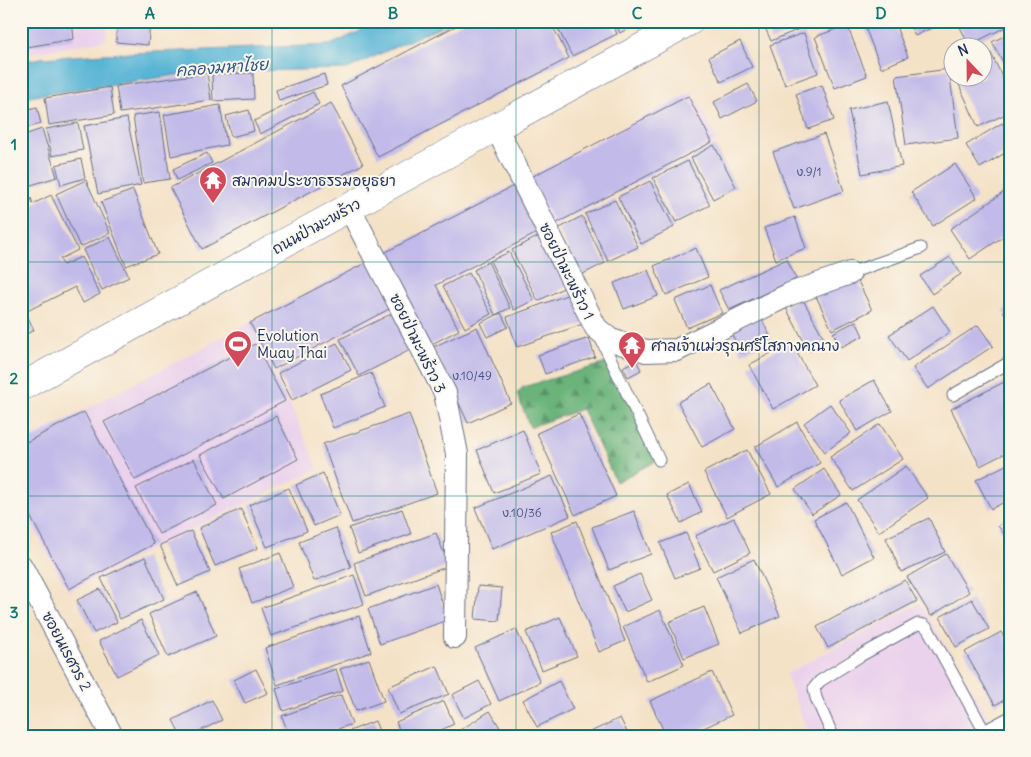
<svg xmlns="http://www.w3.org/2000/svg" width="1031" height="757" font-family="Delius,'Playpen Sans Thai',sans-serif">
<style>
.built{fill:#ead1ec}
.forest{fill:url(#forest-firs);stroke:#42716c}
.water{fill:#58b5d6;stroke:#3a729a}
.building{fill:#c2bbe9}
.lines{fill:none;stroke-linecap:round;stroke-linejoin:round}
.lane-casing{stroke:#676e83;stroke-width:13}
.street-casing{stroke:#676e83;stroke-width:24}
.secondary-casing{stroke:#676e83;stroke-width:29}
.lane{stroke:#fff;stroke-width:11}
.street{stroke:#fff;stroke-width:22}
.secondary{stroke:#fff;stroke-width:28}
.grid{fill:none;stroke:#0f766e;stroke-width:1;stroke-opacity:0.55}
.labels{text-anchor:middle;dominant-baseline:central;stroke-width:4;stroke-linejoin:round;paint-order:stroke}
.number-label{font-size:12px;fill:#455281}
.poi-label{font-size:15px;fill:#1b2f5e;stroke:#fbf7ec;text-anchor:start}
.street-label{font-size:15px;fill:#1b2f5e;stroke:#fbf7ec}
.water-label{font-size:16px;font-style:italic;fill:#2d5782;stroke:#fbf7ec}
.neatline{fill:none;stroke:#0f766e;stroke-width:2}
.grid-label{font-size:16px;text-anchor:middle;font-weight:bold;fill:#0f766e}
</style>
<defs>
<pattern id="forest-firs" width="22" height="20" patternUnits="userSpaceOnUse" patternTransform="scale(1.25)"><rect width="22" height="20" fill="#6ab37a"/><path d="M5 1l3.5 6h-7zM16 11l3.5 6h-7z" fill="#569267"/></pattern>
</defs>
<rect width="100%" height="100%" fill="#fbf7ec"/>
<filter id="ink" filterUnits="userSpaceOnUse"><feTurbulence type="fractalNoise" baseFrequency=".02" numOctaves="2"/><feDisplacementMap in="SourceGraphic" scale="10" xChannelSelector="R" yChannelSelector="G"/><feConvolveMatrix kernelMatrix="1 2 1 2 8 2 1 2 1" color-interpolation-filters="sRGB"/></filter>
<filter id="wash" filterUnits="userSpaceOnUse"><feTurbulence type="fractalNoise" baseFrequency=".0096" numOctaves="4" result="noise"/><feDisplacementMap in="SourceGraphic" scale="20" xChannelSelector="R" yChannelSelector="G"/><feGaussianBlur stdDeviation="1.12" result="paint"/><feColorMatrix in="noise" values="0 0 0 0 0 0 0 0 0 0 0 0 0 0 0 0 0 1.4 0 .05"/><feComposite in="paint" operator="in"/></filter>
<g filter="url(#wash)">
<rect width="100%" height="100%" fill="#f4e2c7"/>
<!-- built -->
<g class="built">
<path d="M21,21H108L106,40L21,55Z"/>
<path d="M692,91L718,141L273,372L290,404L318,469L158,545L69,592L21,506V443Z"/>
<path d="M920,603L999,736H809L786,674Z"/>
</g>
<!-- forest -->
<path class="forest" d="M610,362L656,461L616,482L582,409L530,427L517,394L523,387Z"/>
<!-- water -->
<path class="water" d="M382,21H452L347,69L199,72L44,94L21,99V62L41,58L105,54L330,45Z"/>
<g id="blocks">
<!-- building -->
<g class="building">
<path d="M21,21H72L74,39L21,48Z"/>
<path d="M118,21H150L148,45L116,42Z"/>
<path d="M465,21H550L569,58L378,157L341,86Z"/>
<path d="M554,21H611L617,34L572,56Z"/>
<path d="M614,21H642L620,33Z"/>
<path d="M767,21H795L799,29L771,41L763,23Z"/>
<path d="M813,21H832L816,28Z"/>
<path d="M865,21H894L908,57L881,68L863,22Z"/>
<path d="M908,21H945L915,36Z"/>
<path d="M957,21H1010V25L969,45Z"/>
<path d="M847,25L867,76L835,88L815,37Z"/>
<path d="M804,33L818,73L785,85L770,45Z"/>
<path d="M1010,33V75L992,42Z"/>
<path d="M740,41L752,67L721,82L709,57Z"/>
<path d="M991,53L1010,93V112L978,127L956,78H984V56Z"/>
<path d="M949,69L958,138L906,145L896,76Z"/>
<path d="M207,73L211,100L120,113L116,86Z"/>
<path d="M253,73L254,99L213,101L212,74Z"/>
<path d="M324,74L327,85L279,101L276,90Z"/>
<path d="M748,84L757,101L722,119L714,102Z"/>
<path d="M822,85L834,120L808,129L796,94Z"/>
<path d="M110,87L114,115L49,125L45,98Z"/>
<path d="M313,92L319,104L260,134L254,121Z"/>
<path d="M688,96L712,142L555,224L531,177Z"/>
<path d="M888,101L902,166L862,174L849,110Z"/>
<path d="M331,103L363,164L202,249L170,188Z"/>
<path d="M220,105L227,145L171,156L164,115Z"/>
<path d="M37,107L41,124L21,129V111Z"/>
<path d="M249,110L254,131L231,137L226,116Z"/>
<path d="M160,112L170,179L143,183L133,116Z"/>
<path d="M127,118L141,185L98,194L84,126Z"/>
<path d="M78,123L83,150L52,156L46,129Z"/>
<path d="M1002,123L1010,136V150L980,168L966,145Z"/>
<path d="M42,129L57,177L28,186L21,166V136Z"/>
<path d="M824,134L844,191L794,209L773,152Z"/>
<path d="M714,145L736,187L713,199L691,158Z"/>
<path d="M207,153L212,163L177,180L173,169Z"/>
<path d="M81,159L85,178L61,185L56,165Z"/>
<path d="M688,161L710,205L676,222L653,178Z"/>
<path d="M955,164L977,198L933,226L911,192Z"/>
<path d="M86,180L110,233L80,247L56,194Z"/>
<path d="M650,181L674,227L641,244L618,197Z"/>
<path d="M517,184L541,231L436,285L459,330L428,346L380,255Z"/>
<path d="M1010,188V232L970,259L950,229Z"/>
<path d="M133,190L158,254L126,266L101,202Z"/>
<path d="M51,195L78,250L60,259L63,265L81,257L100,294L83,303L75,287L27,311L21,300V203L31,198L33,204Z"/>
<path d="M615,200L638,247L608,261L585,214Z"/>
<path d="M582,216L605,263L581,275L558,229Z"/>
<path d="M795,217L806,248L776,260L764,228Z"/>
<path d="M545,233L571,284L538,301L512,250Z"/>
<path d="M110,237L129,277L102,290L83,250Z"/>
<path d="M696,248L708,277L666,295L654,266Z"/>
<path d="M509,252L534,300L514,310L490,261Z"/>
<path d="M950,257L961,274L932,294L920,276Z"/>
<path d="M787,259L796,279L729,310L719,290Z"/>
<path d="M369,261L393,307L274,369L250,323Z"/>
<path d="M488,262L510,308L495,315L474,270Z"/>
<path d="M648,270L658,296L624,309L614,283Z"/>
<path d="M469,273L491,314L465,328L443,286Z"/>
<path d="M855,275L872,310L832,330L815,294Z"/>
<path d="M710,285L722,313L687,328L675,300Z"/>
<path d="M575,292L586,323L517,347L507,317Z"/>
<path d="M801,296L826,342L809,351L785,306Z"/>
<path d="M21,303L34,330L21,337Z"/>
<path d="M933,306L950,332L907,361L889,335Z"/>
<path d="M1010,307V320L1003,311Z"/>
<path d="M395,312L414,348L359,376L340,339Z"/>
<path d="M501,313L508,327L487,337L480,323Z"/>
<path d="M760,316L771,338L742,353L730,331Z"/>
<path d="M856,321L863,336L841,347L833,333Z"/>
<path d="M978,325L993,346L928,389L913,368Z"/>
<path d="M477,327L511,403L468,423L433,347Z"/>
<path d="M589,338L595,357L545,374L538,355Z"/>
<path d="M791,342L815,385L773,409L749,365Z"/>
<path d="M337,343L351,370L292,400L278,373Z"/>
<path d="M255,344L285,401L135,480L104,422Z"/>
<path d="M636,360L641,370L628,377L623,367Z"/>
<path d="M371,373L385,407L333,428L320,394Z"/>
<path d="M1010,379V451L980,466L951,409Z"/>
<path d="M874,380L892,411L857,431L839,400Z"/>
<path d="M711,384L735,429L702,447L678,402Z"/>
<path d="M830,404L851,433L825,452L804,423Z"/>
<path d="M84,412L154,544L69,589L21,499V445Z"/>
<path d="M409,414L437,493L352,523L323,444Z"/>
<path d="M579,414L616,496L575,515L537,433Z"/>
<path d="M276,416L298,459L224,499L200,455Z"/>
<path d="M797,422L820,463L778,487L755,447Z"/>
<path d="M880,424L903,459L853,491L830,457Z"/>
<path d="M523,430L541,474L494,493L477,450Z"/>
<path d="M747,450L771,494L727,517L704,472Z"/>
<path d="M194,459L217,505L159,534L136,488Z"/>
<path d="M1010,463V499L991,509L976,480Z"/>
<path d="M906,466L928,498L879,532L857,500Z"/>
<path d="M824,469L841,495L812,514L795,489Z"/>
<path d="M323,473L340,515L314,526L296,485Z"/>
<path d="M552,476L570,516L492,549L475,508Z"/>
<path d="M689,484L702,512L681,523L667,495Z"/>
<path d="M289,488L307,531L267,547L249,505Z"/>
<path d="M846,502L874,557L842,574L814,519Z"/>
<path d="M241,509L258,548L215,566L199,528Z"/>
<path d="M402,509L411,534L358,553L349,528Z"/>
<path d="M634,511L651,554L609,570L592,527Z"/>
<path d="M1010,517V542L998,526Z"/>
<path d="M734,518L750,553L713,571L695,536Z"/>
<path d="M929,518L945,552L901,572L886,538Z"/>
<path d="M577,521L625,641L599,652L551,532Z"/>
<path d="M336,528L351,567L314,581L299,542Z"/>
<path d="M191,531L210,572L178,586L160,545Z"/>
<path d="M436,533L449,566L366,596L354,563Z"/>
<path d="M686,533L700,568L675,578L660,543Z"/>
<path d="M280,553L293,587L252,603L239,569Z"/>
<path d="M946,554L969,592L931,616L907,577Z"/>
<path d="M145,557L164,599L120,619L101,578Z"/>
<path d="M754,559L780,616L742,633L716,577Z"/>
<path d="M640,574L652,600L625,612L613,586Z"/>
<path d="M354,575L364,604L271,636L261,608Z"/>
<path d="M905,580L917,601L828,648L817,627Z"/>
<path d="M436,584L448,620L380,644L368,609Z"/>
<path d="M478,586L502,588L499,621L475,619Z"/>
<path d="M100,589L117,622L94,633L77,600Z"/>
<path d="M197,592L216,636L168,657L149,614Z"/>
<path d="M972,599L989,629L956,647L940,617Z"/>
<path d="M704,607L719,644L684,658L669,622Z"/>
<path d="M660,610L684,665L647,682L623,627Z"/>
<path d="M359,616L371,652L277,685L265,648Z"/>
<path d="M560,617L577,656L542,670L526,632Z"/>
<path d="M141,620L159,655L117,676L99,641Z"/>
<path d="M516,629L540,682L499,701L475,648Z"/>
<path d="M1001,632L1010,647V697L995,705L965,652Z"/>
<path d="M369,659L384,701L356,711L340,669Z"/>
<path d="M437,666L449,694L399,714L388,687Z"/>
<path d="M256,669L268,693L245,703L234,680Z"/>
<path d="M336,669L343,691L283,711L276,689Z"/>
<path d="M712,672L732,715L686,736H666L650,701Z"/>
<path d="M479,681L491,704L464,718L452,695Z"/>
<path d="M559,681L573,709L537,727L523,700Z"/>
<path d="M341,695L352,724L318,736H289L282,716Z"/>
<path d="M212,700L222,720L190,736H181L173,720Z"/>
<path d="M444,701L454,724L428,736H402L396,722Z"/>
<path d="M490,711L505,736H451Z"/>
<path d="M620,718L629,736H582Z"/>
<path d="M375,721L381,736H337Z"/>
</g>
</g>
</g>
<g filter="url(#ink)">
<use href="#blocks" fill-opacity="0" stroke="#676e83" stroke-width="1"/>
<g class="lines">
<!-- lane casing -->
<g class="lane-casing">
<g id="lane">
<path d="M850,273L921,248"/>
<path d="M600,337L659,460"/>
<path d="M953,395L1010,362"/>
<path d="M984,731L1010,717"/>
<path d="M833,736L816,698L814,688L820,681L860,656L918,624L924,625L928,629L987,736"/>
</g>
</g>
<!-- street casing -->
<g class="street-casing">
<g id="street">
<path d="M496,127L596,328L611,340L646,351L677,350L790,294L850,273"/>
<path d="M349,207L445,393L457,454L455,637"/>
<path d="M21,566L112,736"/>
</g>
</g>
<!-- secondary casing -->
<g class="secondary-casing">
<path id="secondary" d="M21,387L690,21"/>
</g>
<!-- lane -->
<use href="#lane" class="lane"/>
<!-- street -->
<use href="#street" class="street"/>
<!-- secondary -->
<use href="#secondary" class="secondary"/>
</g>
</g>
<!-- grid -->
<path class="grid" d="M272,21V736M516,21V736M759,21V736M21,262H1010M21,496H1010"/>
<!-- icons -->
<defs>
<g id="temple-pin" transform="scale(1.4375)"><path d="M0 17L-7.5 6A9.5 9.5 0 1 1 7.5 6Z" fill="#d1495b" stroke="#fbf7ec"/><path d="M0-6L5-2H3V0L6.5 2.5H4V6H1.5V3h-3V6H-4V2.5H-6.5L-3 0V-2H-5Z" fill="#fff"/></g>
<g id="stadium-pin" transform="scale(1.4375)"><path d="M0 17L-7.5 6A9.5 9.5 0 1 1 7.5 6Z" fill="#d1495b" stroke="#fbf7ec"/><path d="M0-5a6.5 5 0 1 0 0 10a6.5 5 0 1 0 0-10ZM-3.5-1.8h7v3.6h-7Z" fill="#fff"/></g>
</defs>
<g fill-rule="evenodd">
<use href="#temple-pin" x="213" y="180"/>
<use href="#stadium-pin" x="238" y="344"/>
<use href="#temple-pin" x="632" y="345"/>
</g>
<g class="labels">
<!-- number labels -->
<g class="number-label">
<text x="809" y="171">ง.9/1</text>
<text x="472" y="375">ง.10/49</text>
<text x="522" y="512">ง.10/36</text>
</g>
<!-- poi labels -->
<g class="poi-label">
<text x="232" y="180">สมาคมประชาธรรมอยุธยา</text>
<text x="257" y="335">Evolution<tspan x="257" dy="17">Muay Thai</tspan></text>
<text x="651" y="345">ศาลเจ้าแม่วรุณศรีโสภางคณาง</text>
</g>
<!-- street labels -->
<g class="street-label">
<text transform="translate(316 226) rotate(-29)">ถนนป่ามะพร้าว</text>
<text transform="translate(567 271) rotate(64)">ซอยป่ามะพร้าว 1</text>
<text transform="translate(418 343) rotate(64)">ซอยป่ามะพร้าว 3</text>
<text transform="translate(67 651) rotate(62)">ซอยนเรศวร 2</text>
</g>
<!-- water labels -->
<g class="water-label">
<text transform="translate(222 67) rotate(-4)">คลองมหาไชย</text>
</g>
</g>
<!-- margin -->
<rect width="1031" height="757" fill="none" stroke="#fbf7ec" stroke-width="55"/>
<!-- north arrow -->
<g transform="translate(968 62) rotate(338)"><circle r="24" fill="#fbf7ec" stroke="#a1a7b3"/>
<path d="M0-4L9 19L0 12L-9 19Z" fill="#d1495b"/>
<text y="-8" font-size="14" font-weight="bold" text-anchor="middle" fill="#1b2f5e">N</text>
</g>
<rect x="28" y="28" width="976" height="702" class="neatline"/>
<g class="grid-label">
<text x="150" y="19">A</text>
<text x="393" y="19">B</text>
<text x="637" y="19">C</text>
<text x="881" y="19">D</text>
<text x="14" y="150">1</text>
<text x="14" y="384">2</text>
<text x="14" y="618">3</text>
</g>
</svg>
